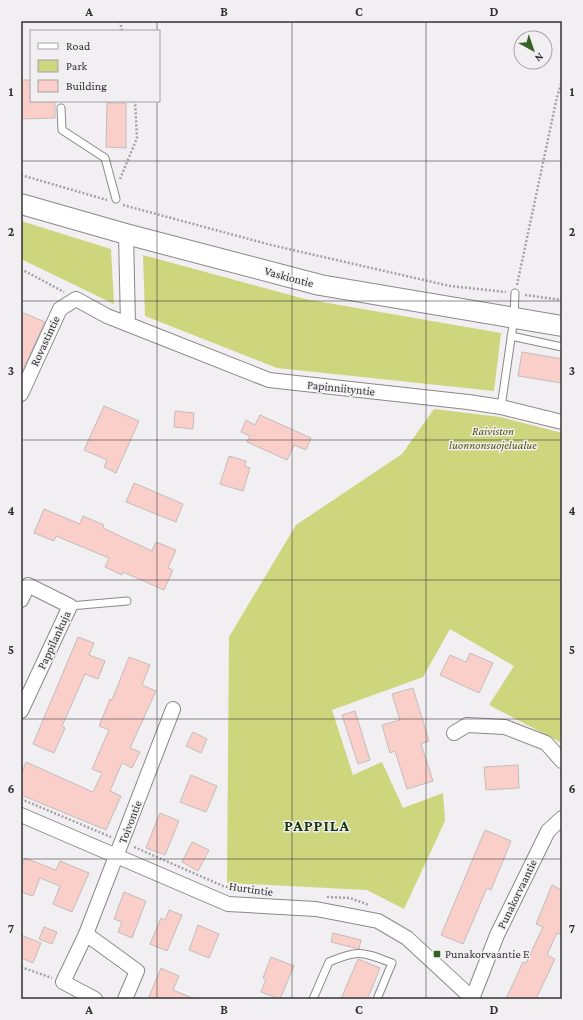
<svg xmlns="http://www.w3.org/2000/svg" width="583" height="1020" font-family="'Crimson Pro',serif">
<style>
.green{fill:#cdd57d}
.building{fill:#fbcfc9;stroke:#c2bdbc}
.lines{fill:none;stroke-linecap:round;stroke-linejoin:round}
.lane-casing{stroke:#8b888b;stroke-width:9}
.street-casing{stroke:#8b888b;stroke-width:16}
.secondary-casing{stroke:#8b888b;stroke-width:22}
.path{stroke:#a5a2a5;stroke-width:2.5;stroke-dasharray:2 2;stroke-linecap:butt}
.lane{stroke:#fff;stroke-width:7}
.street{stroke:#fff;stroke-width:14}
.secondary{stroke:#fff;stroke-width:20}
.grid{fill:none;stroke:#333133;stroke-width:1;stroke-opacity:0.55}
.poi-dot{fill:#356323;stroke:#f2eff2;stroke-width:1.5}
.labels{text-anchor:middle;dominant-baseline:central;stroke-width:3;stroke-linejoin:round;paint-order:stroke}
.street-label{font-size:12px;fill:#333133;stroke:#f2eff2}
.park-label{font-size:12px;font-style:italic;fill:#535808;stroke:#f2eff2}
.poi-label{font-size:12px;fill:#333133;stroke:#f2eff2;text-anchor:start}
.district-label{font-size:16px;font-weight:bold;letter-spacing:1px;fill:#163608;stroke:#f2eff2}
.neatline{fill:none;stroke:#333133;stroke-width:1.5}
.grid-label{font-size:13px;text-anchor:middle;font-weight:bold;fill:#333133}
</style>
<rect width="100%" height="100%" fill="#f2eff2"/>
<!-- green -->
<g class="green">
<path d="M21,221L111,249L114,304L21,259Z"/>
<path d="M143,255L305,299L501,333L494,391L277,368L145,316Z"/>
<path d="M434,409L500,417L562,433V743L489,705L514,666L450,629L423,677L332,710L353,775L382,762L403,808L443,793L445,821L404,909L367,890L227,883L229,637L296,525L402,454Z"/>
</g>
<!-- building -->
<g class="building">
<path d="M21,80H31V101H55V118L21,119Z"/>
<path d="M107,103H126V148L106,147Z"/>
<path d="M21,312L45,322L21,374Z"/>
<path d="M522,352L562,359V383L518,376Z"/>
<path d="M104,406L139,421L116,473L104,467L107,460L84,450Z"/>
<path d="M175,411L194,413L193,429L174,427Z"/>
<path d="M260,415L311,438L306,450L294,445L287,460L247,442L250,436L241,432L246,420L255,425Z"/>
<path d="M229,456L246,461L245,466L250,468L243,491L220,484Z"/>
<path d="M134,483L183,504L176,522L126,502Z"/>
<path d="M44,509L80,524L83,516L104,525L103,528L152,551L156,542L176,550L168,568L173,570L164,590L123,572L122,575L105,567L109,558L56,536L54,541L34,533Z"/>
<path d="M78,637L94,643L89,655L105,661L98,679L85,674L62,726L65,728L54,753L33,744Z"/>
<path d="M470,653L493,663L479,693L440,675L450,655L466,662Z"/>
<path d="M129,657L150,665L142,685L156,691L130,748L140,752L132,768L122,763L110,791L121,796L106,830L21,795V775L26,762L93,792L102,773L92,769L109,730L99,726L110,699L112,700Z"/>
<path d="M413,688L429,741L421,744L433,781L407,789L395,751L390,753L382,725L400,720L392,694Z"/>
<path d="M355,711L370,760L358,764L342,715Z"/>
<path d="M193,732L207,739L201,753L186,746Z"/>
<path d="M518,765L519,788L486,790L484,767Z"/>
<path d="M191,775L217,786L206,812L180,802Z"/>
<path d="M160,813L179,821L165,855L146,848Z"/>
<path d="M485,830L511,841L491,890L487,888L463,944L441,935Z"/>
<path d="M192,842L209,850L198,871L182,862Z"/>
<path d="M25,858L56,870L60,861L89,873L72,912L53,904L60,886L40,878L33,896L21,892V868Z"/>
<path d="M552,885L562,890V935L557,933L547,955L555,959L536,999H506L523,962L526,963L543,927L536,924Z"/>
<path d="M124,892L146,901L132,938L118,932L122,922L114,919Z"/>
<path d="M169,910L182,915L167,951L150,944L161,918L165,920Z"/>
<path d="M198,925L219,934L209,958L189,950Z"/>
<path d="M44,927L57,932L52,944L39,939Z"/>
<path d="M333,933L361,940L359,949L331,942Z"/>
<path d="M21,935L41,943L33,963L21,958Z"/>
<path d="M271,957L294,966L280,999L261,992L266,979L263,978Z"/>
<path d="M358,959L380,968L372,988L367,999H341Z"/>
<path d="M161,968L179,976L173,990L195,999H148Z"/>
</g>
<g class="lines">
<!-- lane casing -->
<g class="lane-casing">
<g id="lane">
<path d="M61,108L62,130L105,158L116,199"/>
<path d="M511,336L562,347"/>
<path d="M501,407L514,318L515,293"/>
<path d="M70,606L127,601"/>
<path d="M313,999L329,962C359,949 363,952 392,963L377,999"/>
</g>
</g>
<!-- street casing -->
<g class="street-casing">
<g id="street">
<path d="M126,234L128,324"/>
<path d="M21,394L60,309L76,299L107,316L269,380L468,402L501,407L562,422"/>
<path d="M21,600L28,585L70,606L21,711"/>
<path d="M454,733L467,725L505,727L546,743L562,761"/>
<path d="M21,815L228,904L316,909L378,921L407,938L473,999"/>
<path d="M86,934L137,971L125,999"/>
<path d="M95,999L63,982L86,934L173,709"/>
<path d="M472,999L497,935L548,831L562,818"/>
</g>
</g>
<!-- secondary casing -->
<g class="secondary-casing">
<path id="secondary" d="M21,204L126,234L320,285L562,326"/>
</g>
<!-- path -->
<g class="path">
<path d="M120,21L122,31"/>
<path d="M21,175L107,200"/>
<path d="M120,179L137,138L135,101"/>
<path d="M123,205L271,245L450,286L506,292"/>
<path d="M21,269L64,292"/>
<path d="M517,285L557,97L562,81"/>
<path d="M525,295L562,300"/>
<path d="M21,799L111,837"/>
<path d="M134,847L223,886L246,891"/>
<path d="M327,897L350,898L369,905"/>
<path d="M21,967L52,978"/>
</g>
<!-- lane -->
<use href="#lane" class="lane"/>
<!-- street -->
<use href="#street" class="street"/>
<!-- secondary -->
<use href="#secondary" class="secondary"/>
</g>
<!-- grid -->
<path class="grid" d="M157,21V31M292,21V999M426,21V999M157,101V999M21,161H562M21,301H562M21,440H562M21,580H562M21,719H562M21,859H562"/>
<!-- markers -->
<rect class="poi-dot" x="433" y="950" width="8" height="8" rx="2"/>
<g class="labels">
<!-- street labels -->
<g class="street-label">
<text transform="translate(289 277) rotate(15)">Vaskiontie</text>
<text transform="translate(45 341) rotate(-65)">Rovastintie</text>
<text transform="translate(341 388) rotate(6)">Papinniityntie</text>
<text transform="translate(54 640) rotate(-65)">Pappilankuja</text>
<text transform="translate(130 822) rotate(-69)">Toivontie</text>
<text transform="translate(251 889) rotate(8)">Hurtintie</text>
<text transform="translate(517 894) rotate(-64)">Punakorvaantie</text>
</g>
<!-- park labels -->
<g class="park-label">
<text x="493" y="431">Raiviston<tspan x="493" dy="14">luonnonsuojelualue</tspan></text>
</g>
<!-- poi labels -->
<g class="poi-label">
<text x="445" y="954">Punakorvaantie E</text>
</g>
<!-- district labels -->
<g class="district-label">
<text x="317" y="825">PAPPILA</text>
</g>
</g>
<!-- border -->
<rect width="583" height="1020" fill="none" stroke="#f2eff2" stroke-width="44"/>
<!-- legend -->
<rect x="30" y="30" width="130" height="72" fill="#f2eff2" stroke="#a6a3a6"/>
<rect x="38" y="43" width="20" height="6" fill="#ffffff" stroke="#a6a3a6"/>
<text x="66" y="50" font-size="12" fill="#333133">Road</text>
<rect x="38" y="60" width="20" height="12" fill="#cdd57d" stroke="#a6a3a6"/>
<text x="66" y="70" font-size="12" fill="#333133">Park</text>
<rect x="38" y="80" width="20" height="12" fill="#fbcfc9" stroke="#a6a3a6"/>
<text x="66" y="90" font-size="12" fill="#333133">Building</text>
<!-- north arrow -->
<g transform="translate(533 50) rotate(140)"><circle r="19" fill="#f2eff2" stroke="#a6a3a6"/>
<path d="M0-3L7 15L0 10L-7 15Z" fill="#356323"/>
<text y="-6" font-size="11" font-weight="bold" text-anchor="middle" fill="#333133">N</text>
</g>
<rect x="22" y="22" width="539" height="976" class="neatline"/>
<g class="grid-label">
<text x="89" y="16">A</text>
<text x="224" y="16">B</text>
<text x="359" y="16">C</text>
<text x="494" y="16">D</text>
<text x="11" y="96">1</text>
<text x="572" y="96">1</text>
<text x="11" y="236">2</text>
<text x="572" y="236">2</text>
<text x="11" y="375">3</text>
<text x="572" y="375">3</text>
<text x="11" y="515">4</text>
<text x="572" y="515">4</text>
<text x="11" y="654">5</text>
<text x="572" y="654">5</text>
<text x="11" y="793">6</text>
<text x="572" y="793">6</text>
<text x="11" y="933">7</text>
<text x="572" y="933">7</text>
<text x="89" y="1014">A</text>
<text x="224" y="1014">B</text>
<text x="359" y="1014">C</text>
<text x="494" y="1014">D</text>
</g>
</svg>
